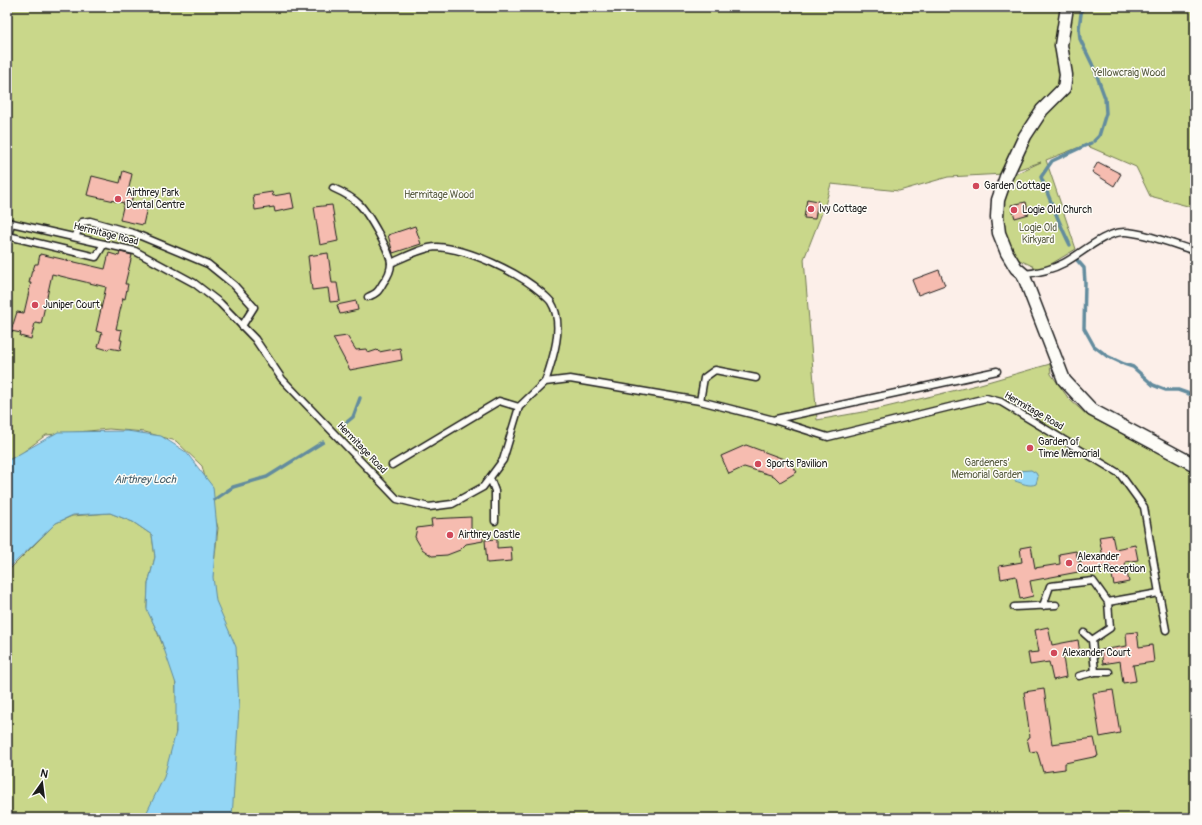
<svg xmlns="http://www.w3.org/2000/svg" width="1202" height="825" font-family="Pangolin,sans-serif">
<style>
.green{fill:#c9d78a;stroke:#727a53}
.water{fill:#93d6f5;stroke:#638c9e}
.lines{fill:none;stroke-linecap:round;stroke-linejoin:round}
.stream{stroke:#638c9e;stroke-width:3.5}
.building{fill:#f6bcb0;stroke:#1c1c1c}
.service-casing{stroke:#1c1c1c;stroke-width:9}
.minor-casing{stroke:#1c1c1c;stroke-width:15}
.service{stroke:#fdfcf7;stroke-width:6}
.minor{stroke:#fdfcf7;stroke-width:12}
.poi-dot{fill:#d1495b;stroke:#fdfcf7;stroke-width:1.5}
.labels{text-anchor:middle;dominant-baseline:central;stroke-width:3;stroke-linejoin:round;paint-order:stroke}
.park-label{font-size:10px;fill:#595d42;stroke:#fdfcf7}
.poi-label{font-size:10px;fill:#1c1c1c;stroke:#fdfcf7;text-anchor:start}
.street-label{font-size:10px;fill:#1c1c1c;stroke:#fdfcf7}
.water-label{font-size:11px;font-style:italic;fill:#465d68;stroke:#fdfcf7}
</style>
<rect width="100%" height="100%" fill="#fcefe9"/>
<filter id="ink" filterUnits="userSpaceOnUse"><feTurbulence type="fractalNoise" baseFrequency=".025" numOctaves="2"/><feDisplacementMap in="SourceGraphic" scale="8" xChannelSelector="R" yChannelSelector="G"/><feConvolveMatrix kernelMatrix="1 2 1 2 8 2 1 2 1" color-interpolation-filters="sRGB"/></filter>
<g filter="url(#ink)">
<!-- green -->
<g class="green">
<path d="M7,7H1195V208L1150,196L1136,167L1085,145L1046,160L1076,249L1046,267L1039,269L1013,257L1009,248L1002,220L1006,185L1013,175L1041,162L1004,174L948,177L899,191L831,184L825,205L804,259L817,420L874,410L977,385L1050,364L1051,374L1069,399L1088,416L1187,467L1195,478V818H231L211,591L218,528L202,466L176,441L145,432L109,429L46,435L7,464Z"/>
<path d="M110,513L133,522L152,535L155,557L148,584L147,608L175,674L177,711L175,742L162,787L147,818H7V572L56,523L72,516Z"/>
</g>
<!-- water -->
<g class="water">
<path d="M127,431L161,436L186,452L213,487L217,528L213,577L216,601L236,647L239,708L232,818H144L164,777L176,732V684L160,637L147,610L148,584L155,557L152,535L133,522L110,513L73,515L56,523L7,570V461L58,432Z"/>
<path d="M1031,470L1036,473L1038,477L1036,484C1029,487 1022,483 1015,481L1014,478L1017,471Z"/>
</g>
<g class="lines">
<!-- stream -->
<g class="stream">
<path d="M1082,7L1079,28L1080,39L1094,68L1105,98L1106,113L1099,136L1094,141"/>
<path d="M1070,245C1059,223 1050,200 1041,177L1052,161L1091,143"/>
<path d="M1077,260L1084,268L1085,283L1084,328L1094,346L1107,356L1124,364L1133,367L1153,385L1166,390H1178L1195,396"/>
<path d="M341,427L353,417L360,398"/>
<path d="M214,500L233,487L267,477L323,442"/>
</g>
</g>
<!-- building -->
<g class="building">
<path d="M1098,162L1121,174L1114,186L1092,172Z"/>
<path d="M123,171L132,174L128,192L133,194L131,203L147,207L143,225L120,220L124,203L87,195L92,176L120,183Z"/>
<path d="M272,192L273,196L291,193L294,208L275,212L274,207L255,210L253,195Z"/>
<path d="M807,199L818,201L815,219L804,218Z"/>
<path d="M1026,202L1029,214L1015,218L1011,205Z"/>
<path d="M332,205L338,241L320,245L314,207Z"/>
<path d="M415,226L421,244L393,253L388,235Z"/>
<path d="M120,252L132,255L125,284H128L125,299L123,298L116,329L122,330L120,340H122L120,350L109,348L108,350L98,347L102,333L96,331L106,287L52,274L41,324L35,323L31,339L20,336L21,333L11,331L17,312L24,313L31,283H29L32,270H33L35,264H38L40,254L105,269L109,253L119,256Z"/>
<path d="M328,253L332,283H337L340,301L330,302L328,288L312,290L308,256Z"/>
<path d="M939,270L945,285L918,295L912,280Z"/>
<path d="M356,301L358,310L340,314L337,305Z"/>
<path d="M347,336L356,350L366,349L368,353L377,350L379,352L400,348L402,360L350,370L333,338Z"/>
<path d="M746,445L789,461L797,472L780,482L774,476L744,467L729,474L721,456Z"/>
<path d="M471,517V530L483,532V541L466,544L460,550L447,555L432,556L422,549L415,537L417,528L432,526L431,519Z"/>
<path d="M1112,535L1115,549L1135,545L1138,560L1125,562L1129,582L1114,585L1110,566L1030,581L1033,596L1020,599L1016,576L1001,579L999,566L1022,562L1020,548L1031,546L1035,568L1060,564L1059,554L1076,551L1078,562L1103,557L1099,537Z"/>
<path d="M497,539V548L511,547L512,561L487,563L485,540Z"/>
<path d="M1048,627L1052,645L1078,640L1080,654L1063,657L1066,677L1053,680L1049,662L1030,665L1028,653L1039,652L1035,630Z"/>
<path d="M1137,632L1139,647L1152,645L1154,662L1133,665L1136,681L1123,683L1120,661L1103,664L1101,650L1127,646L1126,633Z"/>
<path d="M1044,689L1052,744L1094,738L1098,756L1065,763V769L1043,772L1037,751L1030,752L1027,738L1030,737L1024,692Z"/>
<path d="M1113,690L1120,733L1100,737L1093,693Z"/>
</g>
<g class="lines">
<!-- service casing -->
<g class="service-casing">
<g id="service">
<path d="M333,188C342,192 352,197 359,204C368,213 390,251 391,263C391,270 387,278 383,283C378,292 377,293 368,297"/>
<path d="M7,222L135,251L194,283L220,303L255,339L282,379L397,499L429,507L452,504L483,487L503,460L519,407L545,382L570,379L700,401L774,420L828,437L986,398L1001,402L1120,474L1144,507L1159,593L1166,630"/>
<path d="M11,223L8,236L96,257L104,244"/>
<path d="M75,237L82,222L90,221L136,234L208,264L234,285L254,307L242,326"/>
<path d="M391,263C403,258 423,247 437,247C469,249 518,272 542,293C545,296 549,299 551,302C565,324 553,359 545,382"/>
<path d="M1023,274C1037,273 1051,270 1064,263C1081,254 1104,232 1124,232C1143,232 1176,245 1195,251"/>
<path d="M700,401L704,378L715,370L756,378"/>
<path d="M776,419L997,371"/>
<path d="M392,465L499,401L519,407"/>
<path d="M490,478L495,491V521"/>
<path d="M1108,602L1159,593"/>
<path d="M1043,606L1050,586L1093,581L1108,602L1110,628L1092,640L1084,633"/>
<path d="M1014,607L1056,605"/>
<path d="M1095,672H1109"/>
<path d="M1079,676L1095,672L1092,640"/>
</g>
</g>
<!-- minor casing -->
<g class="minor-casing">
<path id="minor" d="M1067,7L1061,45L1066,75L1064,88L1042,110L1025,136L1006,177L998,200L997,217L999,233L1007,253L1016,268L1023,274L1064,380L1092,410L1195,465"/>
</g>
<!-- service -->
<use href="#service" class="service"/>
<!-- minor -->
<use href="#minor" class="minor"/>
</g>
</g>
<!-- markers -->
<g class="poi-dot">
<circle cx="976" cy="186" r="4"/>
<circle cx="118" cy="199" r="4"/>
<circle cx="811" cy="209" r="4"/>
<circle cx="1014" cy="210" r="4"/>
<circle cx="35" cy="305" r="4"/>
<circle cx="1030" cy="448" r="4"/>
<circle cx="758" cy="464" r="4"/>
<circle cx="450" cy="535" r="4"/>
<circle cx="1069" cy="563" r="4"/>
<circle cx="1054" cy="653" r="4"/>
</g>
<g class="labels">
<!-- park labels -->
<g class="park-label">
<text x="1129" y="73">Yellowcraig Wood</text>
<text x="439" y="195">Hermitage Wood</text>
<text x="1038" y="228">Logie Old<tspan x="1038" dy="12">Kirkyard</tspan></text>
<text x="987" y="463">Gardeners'<tspan x="987" dy="12">Memorial Garden</tspan></text>
</g>
<!-- poi labels -->
<g class="poi-label">
<text x="984" y="186">Garden Cottage</text>
<text x="126" y="193">Airthrey Park<tspan x="126" dy="12">Dental Centre</tspan></text>
<text x="819" y="209">Ivy Cottage</text>
<text x="1022" y="210">Logie Old Church</text>
<text x="43" y="305">Juniper Court</text>
<text x="1038" y="442">Garden of<tspan x="1038" dy="12">Time Memorial</tspan></text>
<text x="766" y="464">Sports Pavilion</text>
<text x="458" y="535">Airthrey Castle</text>
<text x="1077" y="557">Alexander<tspan x="1077" dy="12">Court Reception</tspan></text>
<text x="1062" y="653">Alexander Court</text>
</g>
<!-- street labels -->
<g class="street-label">
<text transform="translate(106 234) rotate(14)">Hermitage Road</text>
<text transform="translate(1034 411) rotate(30)">Hermitage Road</text>
<text transform="translate(362 448) rotate(46)">Hermitage Road</text>
</g>
<!-- water labels -->
<g class="water-label">
<text x="145" y="479">Airthrey Loch</text>
</g>
</g>
<!-- margin -->
<rect width="1202" height="825" fill="none" stroke="#fdfcf7" stroke-width="24"/>
<rect x="12" y="12" width="1178" height="801" fill="none" stroke="#1c1c1c" stroke-width="1.5" filter="url(#ink)"/>
<!-- north arrow -->
<g transform="translate(42 783) rotate(14)" stroke="#fdfcf7" stroke-width="3" paint-order="stroke">
<path d="M0-3L7 15L0 10L-7 15Z" fill="#1c1c1c"/>
<text y="-6" font-size="11" font-weight="bold" text-anchor="middle" fill="#1c1c1c">N</text>
</g>
</svg>
